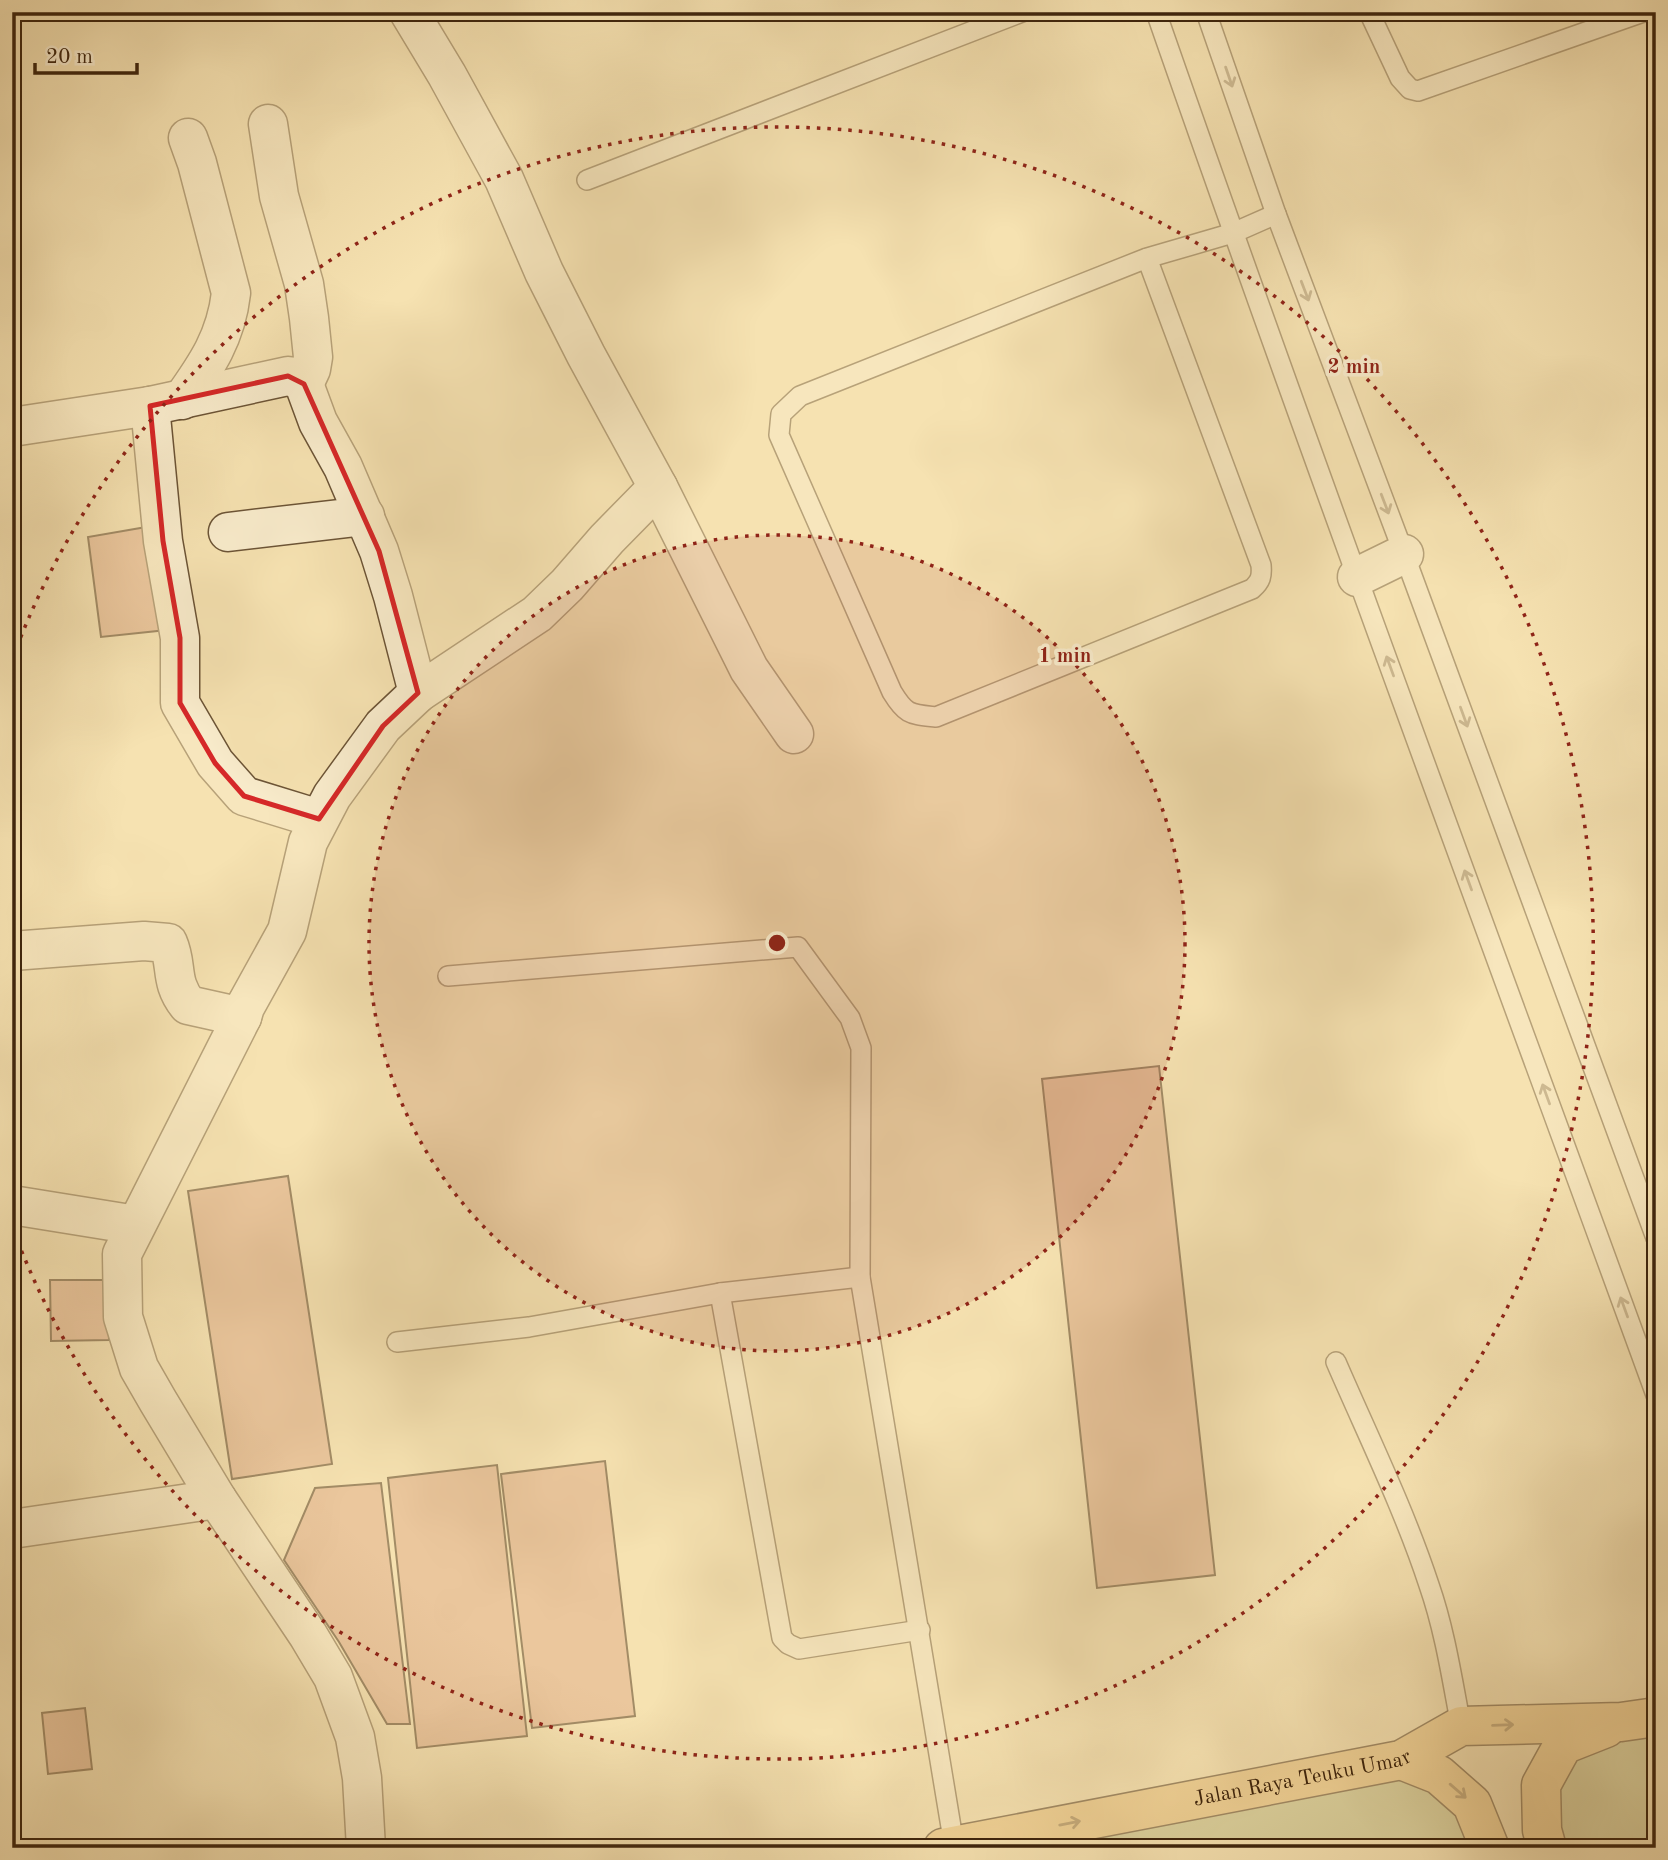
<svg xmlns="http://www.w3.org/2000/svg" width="1668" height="1860" font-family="'Old Standard TT',serif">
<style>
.green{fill:#bfc289;stroke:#7e744b;stroke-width:2}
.building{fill:#dda785;stroke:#3e250d;stroke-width:2}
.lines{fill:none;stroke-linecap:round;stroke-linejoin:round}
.service-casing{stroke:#6c5436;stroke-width:22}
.minor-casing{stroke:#6c5436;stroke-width:41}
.trunk-casing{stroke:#3e250d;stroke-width:41}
.service{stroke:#f9eccc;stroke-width:19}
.minor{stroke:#f9eccc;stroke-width:38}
.trunk{stroke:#ebc178;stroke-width:38}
.oneway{stroke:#9c886c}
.oneway2{stroke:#8c6b3d}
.marked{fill:none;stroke:#d62828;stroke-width:5;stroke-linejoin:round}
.ring{fill:none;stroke:#8f2418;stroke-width:3.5;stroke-dasharray:3.5 7}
.labels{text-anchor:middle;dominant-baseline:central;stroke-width:7;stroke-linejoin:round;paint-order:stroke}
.street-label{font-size:21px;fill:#3e250d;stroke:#f9eccc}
.centre{fill:#8f2418;stroke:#f9eccc;stroke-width:3.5}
.ring-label{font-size:21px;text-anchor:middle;font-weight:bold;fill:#8f2418;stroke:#f9eccc;stroke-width:7;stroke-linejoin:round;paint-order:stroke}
</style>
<rect width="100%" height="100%" fill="#f6e2b1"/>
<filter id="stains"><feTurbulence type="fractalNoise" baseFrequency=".00286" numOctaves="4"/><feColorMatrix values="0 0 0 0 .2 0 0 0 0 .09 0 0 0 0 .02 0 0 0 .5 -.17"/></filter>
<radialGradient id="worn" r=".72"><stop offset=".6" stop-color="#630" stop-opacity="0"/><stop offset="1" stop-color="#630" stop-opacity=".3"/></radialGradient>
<!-- green -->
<g class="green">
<path d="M1656,1717V1848H1547L1563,1745Z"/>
<path d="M1401,1760L1489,1848H943Z"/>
</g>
<!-- building -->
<g class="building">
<path d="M158,525L176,629L101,637L88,537Z"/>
<path d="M1159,1066L1215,1575L1097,1588L1042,1079Z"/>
<path d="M288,1176L332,1464L232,1479L188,1191Z"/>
<path d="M50,1280H108L109,1340L51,1341Z"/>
<path d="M605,1461L635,1716L532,1728L501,1474Z"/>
<path d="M497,1465L527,1736L417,1748L388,1478Z"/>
<path d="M381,1483L410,1724H387L339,1642L284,1560L315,1488Z"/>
<path d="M85,1708L92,1769L48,1774L42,1713Z"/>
</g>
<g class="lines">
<!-- service casing -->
<g class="service-casing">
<g id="service">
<path d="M1156,12C1317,475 1488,934 1656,1395"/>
<path d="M1206,12L1276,214L1404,554L1656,1238"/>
<path d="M1369,12L1400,78L1410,89L1418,91L1643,12"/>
<path d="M587,180L1022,12"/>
<path d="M1147,258L1261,565C1262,576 1261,581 1252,589L936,717C910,714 906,715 892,692L779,435L781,414L800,396L1147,258L1233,233L1276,214"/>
<path d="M448,976L798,947L850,1018L861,1048L860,1277L954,1845"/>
<path d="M720,1293L782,1638L788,1644L799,1649L920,1630"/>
<path d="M397,1342L529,1327L720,1293L860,1277"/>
<path d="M1336,1362C1368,1436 1404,1509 1429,1585C1445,1631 1452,1679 1461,1726"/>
</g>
</g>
<!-- minor casing -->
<g class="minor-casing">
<g id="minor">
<path d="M409,12L447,75L504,179L544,272L586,355L658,487L749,669L794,734"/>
<path d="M268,124L279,196L304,284L309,318L313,357L311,369L304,384"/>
<path d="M182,400C207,365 226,337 231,293L197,163L188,138"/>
<path d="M150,406L163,541L180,638V703L215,763L244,796L319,819"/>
<path d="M12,427L150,406L288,376L296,378L304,384L318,422L343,467L379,551L393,596L418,693"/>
<path d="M228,532L365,516"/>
<path d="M1357,577L1404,554"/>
<path d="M12,951L144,941L168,943C178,966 169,981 188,1005L242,1017"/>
<path d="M12,1205L136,1225"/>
<path d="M12,1529L217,1499"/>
<path d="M366,1848L362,1778L355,1737L333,1677L308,1635L217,1499L158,1401L139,1368L123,1317L122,1254L242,1017L245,1007L287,931L308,842L332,796L383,726L418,693L537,614L567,585L607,539L658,487"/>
</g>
</g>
<!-- trunk casing -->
<g class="trunk-casing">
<g id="trunk">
<path d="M1401,1760L1439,1775L1472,1804L1489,1846V1848"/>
<path id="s1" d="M943,1848L1401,1760L1461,1726L1621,1722L1656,1717"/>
<path d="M1547,1848L1542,1830L1541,1785L1563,1745L1606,1728"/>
</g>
</g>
<!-- service -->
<use href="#service" class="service"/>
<!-- minor -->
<use href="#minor" class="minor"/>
<!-- trunk -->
<use href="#trunk" class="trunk"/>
</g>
<!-- one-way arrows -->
<defs><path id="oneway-shaft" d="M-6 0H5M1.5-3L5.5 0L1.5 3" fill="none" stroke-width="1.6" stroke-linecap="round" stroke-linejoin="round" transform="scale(1.75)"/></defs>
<g class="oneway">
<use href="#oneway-shaft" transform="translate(1229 77) rotate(71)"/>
<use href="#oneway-shaft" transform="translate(1305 291) rotate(69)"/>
<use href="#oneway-shaft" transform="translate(1385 504) rotate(69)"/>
<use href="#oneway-shaft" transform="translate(1390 666) rotate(-110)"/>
<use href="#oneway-shaft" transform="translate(1464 717) rotate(70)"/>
<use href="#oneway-shaft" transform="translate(1468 880) rotate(-110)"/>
<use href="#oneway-shaft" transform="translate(1546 1094) rotate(-110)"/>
<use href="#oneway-shaft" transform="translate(1624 1307) rotate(-110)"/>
</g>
<g class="oneway2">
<use href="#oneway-shaft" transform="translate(1503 1725) rotate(-2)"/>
<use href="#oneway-shaft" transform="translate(1458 1791) rotate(41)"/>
<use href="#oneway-shaft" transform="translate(1070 1823) rotate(-11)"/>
</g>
<!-- marked area -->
<path d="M0 0H1668V1860H0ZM288,376L304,384L379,551L418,693L383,726L319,819L244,796L215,763L180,703V638L163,541L150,406Z" fill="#f6e2b1" fill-opacity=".55" fill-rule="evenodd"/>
<path class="marked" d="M288,376L304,384L379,551L418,693L383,726L319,819L244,796L215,763L180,703V638L163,541L150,406Z"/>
<!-- distance rings -->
<circle cx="777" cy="943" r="408" fill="#8f2418" fill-opacity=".12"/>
<g class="ring">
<circle cx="777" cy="943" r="408"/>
<path d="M13 657A816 816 0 1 1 13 1229"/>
</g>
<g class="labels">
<!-- street labels -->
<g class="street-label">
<text stroke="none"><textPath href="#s1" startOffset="366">Jalan Raya Teuku Umar</textPath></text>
</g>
</g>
<circle cx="777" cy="943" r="10" class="centre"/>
<g class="ring-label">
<text x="1354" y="373">2 min</text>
<text x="1065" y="662">1 min</text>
</g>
<!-- margin -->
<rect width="1668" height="1860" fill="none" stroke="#f6e2b1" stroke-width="42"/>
<rect x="14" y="14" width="1640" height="1832" fill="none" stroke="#3e250d" stroke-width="3.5"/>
<rect x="21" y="21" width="1626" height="1818" fill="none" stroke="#3e250d" stroke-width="2"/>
<!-- scale -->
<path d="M35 63v10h102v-10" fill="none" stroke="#3e250d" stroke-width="3.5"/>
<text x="46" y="63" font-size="21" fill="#3e250d" stroke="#f9eccc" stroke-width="5" paint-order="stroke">20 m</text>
<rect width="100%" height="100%" filter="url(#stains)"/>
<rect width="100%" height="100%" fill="url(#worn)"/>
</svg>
